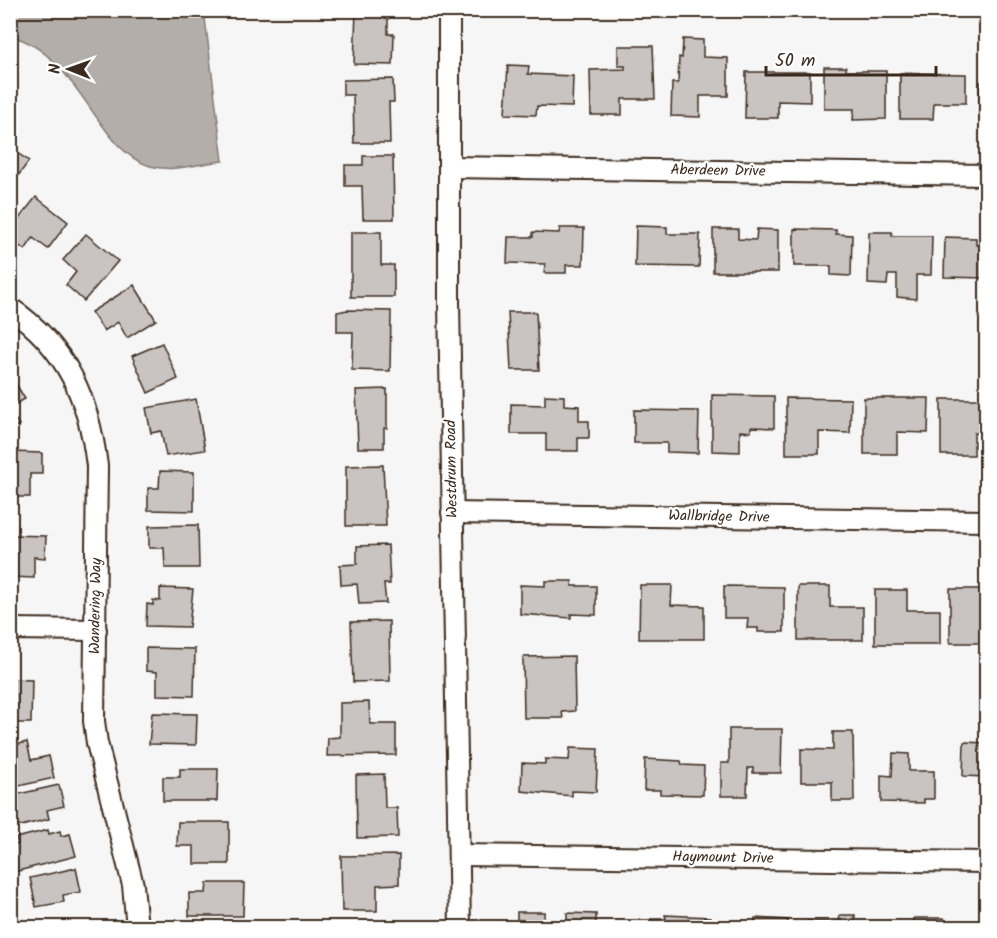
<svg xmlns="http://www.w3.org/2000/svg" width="997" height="938" font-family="Kalam,sans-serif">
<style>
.water{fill:#b4aeaa;stroke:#847972;stroke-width:1.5}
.building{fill:#c9c3c1;stroke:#3b2a1e;stroke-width:1.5}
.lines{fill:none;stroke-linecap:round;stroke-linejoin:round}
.street-casing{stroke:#3b2a1e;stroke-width:24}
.street{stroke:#fff;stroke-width:20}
.labels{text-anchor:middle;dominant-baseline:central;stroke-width:4.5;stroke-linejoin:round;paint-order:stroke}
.street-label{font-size:15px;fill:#3b2a1e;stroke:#fff}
</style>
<rect width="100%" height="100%" fill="#f7f6f6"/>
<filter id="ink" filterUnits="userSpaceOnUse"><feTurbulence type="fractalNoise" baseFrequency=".0167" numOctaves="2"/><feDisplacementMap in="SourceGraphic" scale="12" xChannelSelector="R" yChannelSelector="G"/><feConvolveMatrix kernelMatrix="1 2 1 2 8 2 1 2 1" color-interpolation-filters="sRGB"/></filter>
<g filter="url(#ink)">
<!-- water -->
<path class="water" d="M10,11H204L223,161C199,163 174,173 150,166C96,150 79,54 11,36Z"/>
<!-- building -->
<g class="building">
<path d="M356,10H388V34H394L393,65L354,64Z"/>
<path d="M683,39L703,40V57L728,58V96H700V117L671,116L672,83H678L679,57L682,58Z"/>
<path d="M618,46H653L655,99H622V115H591L590,70L625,69V66H618Z"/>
<path d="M508,65L529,66L528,74L573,76L572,107L537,106L536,115L505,114Z"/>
<path d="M824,67H846V71H886V119L853,120L854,109H824Z"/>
<path d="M746,72H810V102L778,101V118H745Z"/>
<path d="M900,73L966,74V103H934L933,119H900Z"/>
<path d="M393,79L394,102H389L390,143H354L353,95H343V80Z"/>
<path d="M980,82H986V113H979Z"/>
<path d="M10,148L29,161L10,187Z"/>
<path d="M363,156H393L394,219H363L362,186H345V165H363Z"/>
<path d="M36,197L68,222L48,249L33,238L25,250L10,239V230Z"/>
<path d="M636,226L667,227V234H700L699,267L635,266Z"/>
<path d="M560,228H584L583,265H566V273H544L545,264L507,263L508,237H533V232L559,233Z"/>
<path d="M713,229H738V239L756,240L757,229L778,230V272H713Z"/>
<path d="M794,229L836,230V234L852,235L851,276L831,275V266H794Z"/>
<path d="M351,232H381V265H394V297H351Z"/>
<path d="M869,232H892V236H932L931,275H916V299L897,297V275H888L887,285L868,284Z"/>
<path d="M86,234L118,261L84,301L66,285L76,272L63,260Z"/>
<path d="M945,237L976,238V245H986V278L944,277Z"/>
<path d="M134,285L156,320L127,338L118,322L104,331L91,312Z"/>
<path d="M347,310L391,311L390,371L352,370L353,332H337V312Z"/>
<path d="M508,312H536L539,370H511Z"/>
<path d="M162,343L178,379L148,393L132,356Z"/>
<path d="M13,379L25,399L10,407V380Z"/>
<path d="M387,389V428H384V448H358L356,390Z"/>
<path d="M545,395L564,396V405L579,406V421H589V438H578V451H546V434H511V404L545,405Z"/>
<path d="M712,395L774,396V428L751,427V432L740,431V452L712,451Z"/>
<path d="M786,398L851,399L850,433L819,432V454H786Z"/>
<path d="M864,398H929L928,433L897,432V454H864Z"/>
<path d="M196,399L205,450L166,456L161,431L151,433L146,408Z"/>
<path d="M941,399H986V433H974V455H941Z"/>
<path d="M634,410L699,411L698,453L667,452V443H634Z"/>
<path d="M10,411L19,425L10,430Z"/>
<path d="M10,452L42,453V474H30V497H10Z"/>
<path d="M383,465L386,526H346V466Z"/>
<path d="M160,471L194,472V511L148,510V488H159Z"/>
<path d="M198,525L199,568H165L164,548H149V526Z"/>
<path d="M10,535L46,536L45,558L34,557V578L10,577Z"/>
<path d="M388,545L390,584H384L386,603L359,604L357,584L341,585L340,565L357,564V546Z"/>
<path d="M545,581H572V586H596V615L571,614V618L520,614V585L545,586Z"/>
<path d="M640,585H672L671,605L704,606V639H639Z"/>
<path d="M724,586L784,587V632H758V628H747L748,618H724Z"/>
<path d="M798,586H830V607H863V640H798Z"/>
<path d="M160,588L193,589L189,627L146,626L147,604L153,605V600L160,601Z"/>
<path d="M950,589H983L982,610H986V643H950Z"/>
<path d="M875,590H907V610H940V644H875Z"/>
<path d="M389,621L390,681L353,682L351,622Z"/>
<path d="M146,648L195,649L194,696L157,695V672L146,671Z"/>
<path d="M574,656L575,711L562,712L563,718H524L523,657Z"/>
<path d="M10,679L32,680L31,723H10Z"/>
<path d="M369,702L370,724H396V755L327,756L328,738L340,737V703Z"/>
<path d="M152,713L197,714L196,745L149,744Z"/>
<path d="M729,729H782L781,773H753V768H748L747,796H721V763H729Z"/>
<path d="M833,732H853L854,801H832V782H801V749L833,750Z"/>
<path d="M27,742L31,760L49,756L54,778L10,788V746Z"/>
<path d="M964,742L986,743V777L963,776Z"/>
<path d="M570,748L598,749L596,792L572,791V796L521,791L522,763L545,764V759L569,760Z"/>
<path d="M893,753L909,754V771H934V799H924V803L881,802V775L892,776Z"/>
<path d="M645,759L681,761L682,765L704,766L703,795L660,794V790H644Z"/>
<path d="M180,769H218L217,801H163V777H180Z"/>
<path d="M384,774L385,808H397L398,837L357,838L356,775Z"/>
<path d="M59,785L64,806L47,810L49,819L17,827L10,796Z"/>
<path d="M178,822H229V864H194V846H177Z"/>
<path d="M48,830L49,834L60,831L61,836L70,834L76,856L14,872L10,846L18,844L16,838Z"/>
<path d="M399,855V884L377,885V911H342L341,856Z"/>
<path d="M76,868L81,892L63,895L64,902L36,907L30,878Z"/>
<path d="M207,883H244L243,916H189V893H206Z"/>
<path d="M517,912H544V922H567V913L596,914V928H517Z"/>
<path d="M665,915L711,917L710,928H651V919H666Z"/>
<path d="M840,915H855V922H865V928H807V921L839,922Z"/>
<path d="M981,917L986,918V928H958V921L981,922Z"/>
<path d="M755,918L788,920L787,928H755Z"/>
<rect x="914" y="918" width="30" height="10"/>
</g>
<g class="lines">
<!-- street casing -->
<g class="street-casing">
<g id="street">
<path d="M449,10V302L460,928"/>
<path d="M449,167L986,175"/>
<path d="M10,308C67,347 89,399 97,466L94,721L97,743L133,885L137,928"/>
<path d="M452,513L986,521"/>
<path d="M10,629L96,630"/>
<path d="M459,855L986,862"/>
</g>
</g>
<!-- street -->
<use href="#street" class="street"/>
</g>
</g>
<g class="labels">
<!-- street labels -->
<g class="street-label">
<text transform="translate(718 171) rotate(1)">Aberdeen Drive</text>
<text transform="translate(452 469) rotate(-91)">Westdrum Road</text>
<text transform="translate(719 517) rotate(1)">Wallbridge Drive</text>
<text transform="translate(96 606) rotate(-89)">Wandering Way</text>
<text transform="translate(723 858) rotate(1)">Haymount Drive</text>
</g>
</g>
<!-- margin -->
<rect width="997" height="938" fill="none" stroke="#fff" stroke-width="36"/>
<rect x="18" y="18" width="961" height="902" fill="none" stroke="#3b2a1e" stroke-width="2" filter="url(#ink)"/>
<!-- north arrow -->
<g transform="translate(69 69) rotate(271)" stroke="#ffffff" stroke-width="4.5" paint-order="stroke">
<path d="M0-4.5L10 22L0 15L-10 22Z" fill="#3b2a1e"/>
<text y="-9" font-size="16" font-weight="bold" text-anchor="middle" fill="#3b2a1e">N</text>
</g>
<!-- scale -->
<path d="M766 66v9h170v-9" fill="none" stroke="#3b2a1e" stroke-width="3"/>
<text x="775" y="66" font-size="18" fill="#3b2a1e" stroke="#ffffff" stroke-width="4.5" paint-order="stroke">50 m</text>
</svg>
